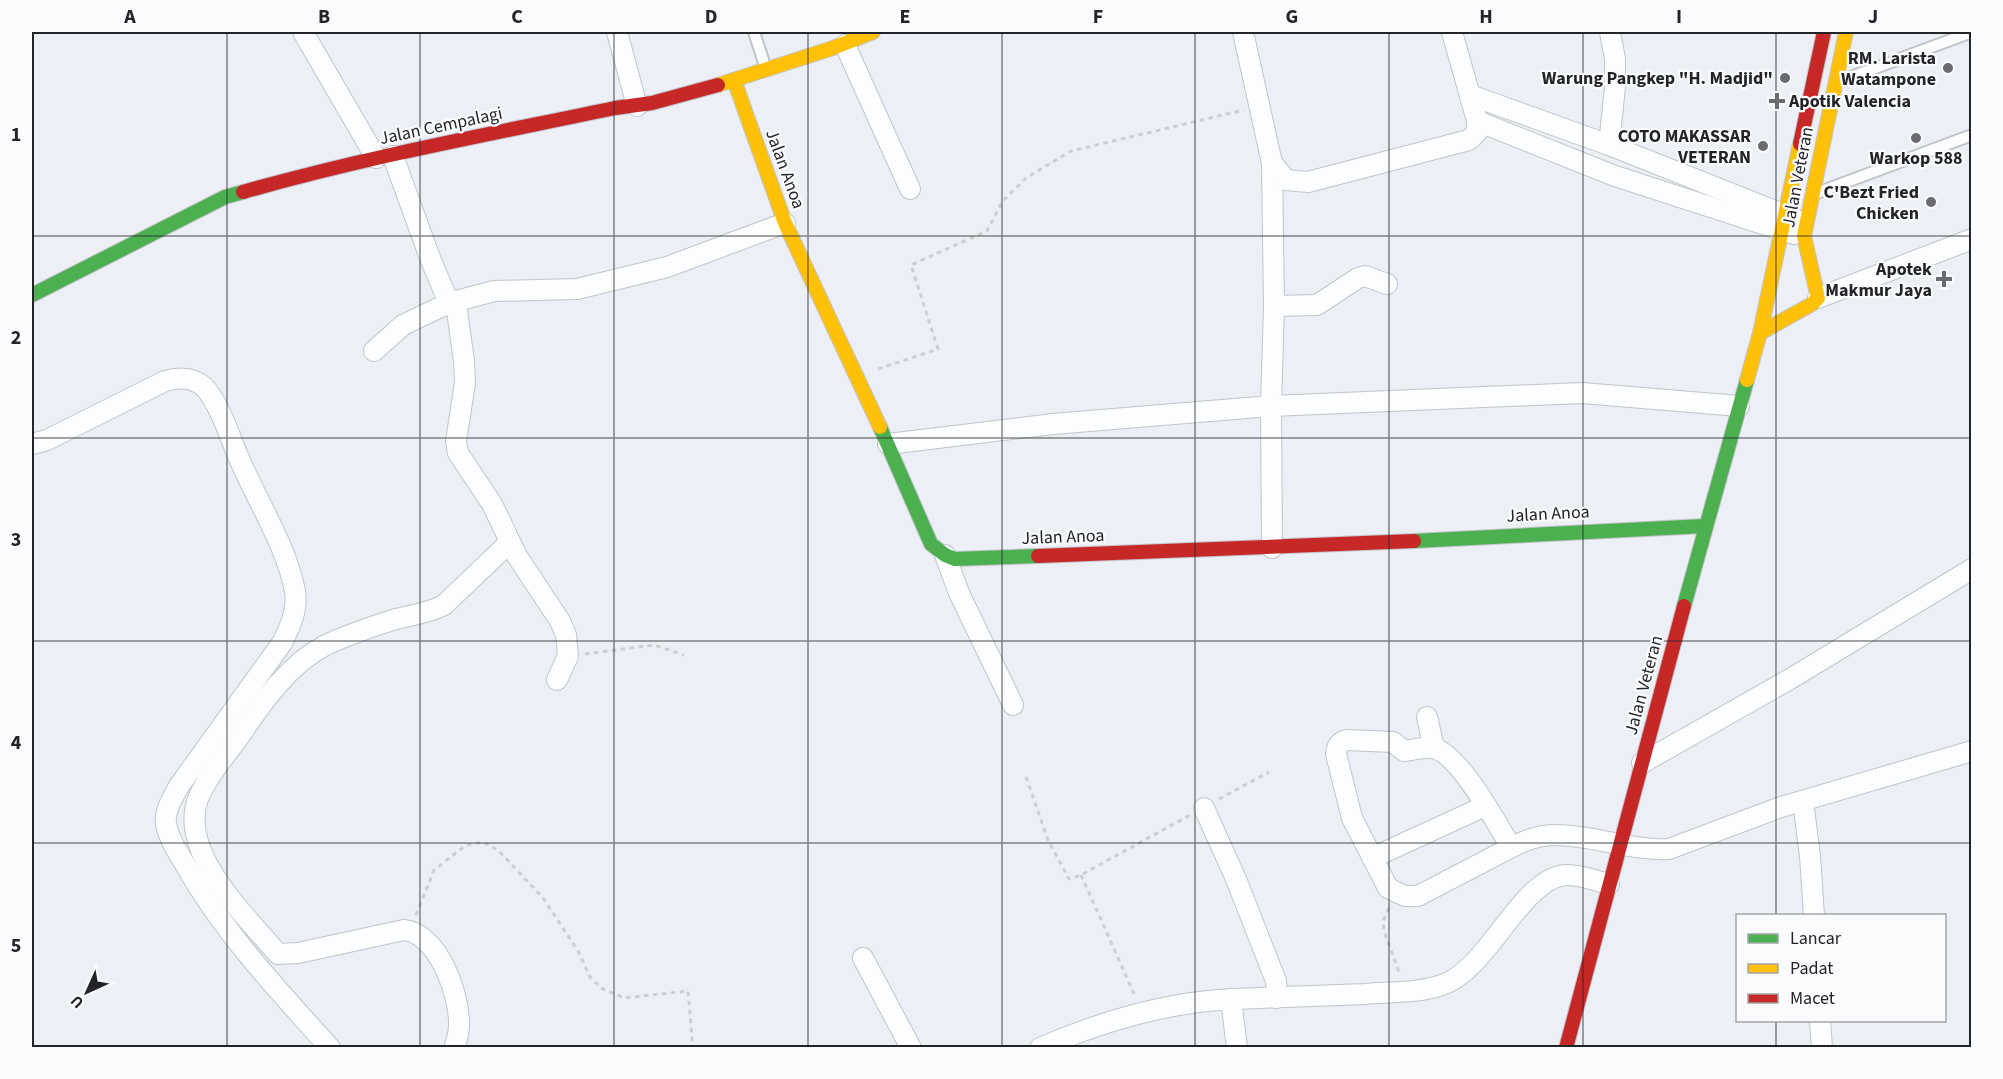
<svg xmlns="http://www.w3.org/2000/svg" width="2003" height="1079" font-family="'Source Sans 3',sans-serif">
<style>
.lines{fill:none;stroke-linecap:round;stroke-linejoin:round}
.lane-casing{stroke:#c2c4c9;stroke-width:14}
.street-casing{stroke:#c2c4c9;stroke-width:22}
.fast-casing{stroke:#c2c4c9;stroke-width:16}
.slow-casing{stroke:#c2c4c9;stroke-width:16}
.jam-casing{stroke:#c2c4c9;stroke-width:16}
.path{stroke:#cdcecf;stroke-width:3;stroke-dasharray:4.5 4.5;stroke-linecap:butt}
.lane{stroke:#fcfdfe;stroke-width:10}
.street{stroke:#fcfdfe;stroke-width:20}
.fast{stroke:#4caf50;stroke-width:14}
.slow{stroke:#ffc107;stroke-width:14}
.jam{stroke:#c62828;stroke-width:14}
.grid{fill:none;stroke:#222428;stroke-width:1.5;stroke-opacity:0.55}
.poi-dot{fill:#696b70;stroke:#fafbfd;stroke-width:2}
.labels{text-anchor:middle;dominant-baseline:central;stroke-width:4.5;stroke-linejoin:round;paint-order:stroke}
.poi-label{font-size:18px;font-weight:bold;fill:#222428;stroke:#fafbfd;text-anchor:end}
.street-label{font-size:18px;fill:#222428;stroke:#fafbfd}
.neatline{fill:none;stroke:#222428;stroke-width:2}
.grid-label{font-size:20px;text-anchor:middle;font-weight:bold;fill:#222428}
</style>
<rect width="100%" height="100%" fill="#eceff6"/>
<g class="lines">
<!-- lane casing -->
<g class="lane-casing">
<g id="lane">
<path d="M754,32L766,69"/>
<path d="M1840,81L1972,32"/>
<path d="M1817,193L1972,135"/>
</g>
</g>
<!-- street casing -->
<g class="street-casing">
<g id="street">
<path d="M303,32L376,158"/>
<path d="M617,32L637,106"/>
<path d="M1243,32L1272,163L1274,306L1271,406L1272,548"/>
<path d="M845,45L910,189"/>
<path d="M1470,95L1609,145L1795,219"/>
<path d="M1477,121L1615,176L1794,234"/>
<path d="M1609,145L1615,87V59L1610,32"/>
<path d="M1272,163L1286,180L1308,182L1469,140L1477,132V121L1452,32"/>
<path d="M1818,298L1972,239"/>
<path d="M1274,306L1317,305L1358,278L1365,276L1387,284"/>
<path d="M374,351L403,325L449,303L430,258L393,156"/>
<path d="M32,444L47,440L165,381C179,377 193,377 204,387C220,403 232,444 242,465C259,504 287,548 295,591C298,610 290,627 282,643L179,786C173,797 164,811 166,824C169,839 178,853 186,866C224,933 278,990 330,1048"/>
<path d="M888,444L1053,424L1271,406L1582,393L1739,406"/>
<path d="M945,555L959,593L1013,705"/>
<path d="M557,680L568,656L566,635L560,621L517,556L492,504L458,453L456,441L465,383L464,361L457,311L449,303L494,291L577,289L667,267L785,223"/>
<path d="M1427,717L1434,748"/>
<path d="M1642,763L1790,679L1972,569"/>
<path d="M1803,801L1810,856L1814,916"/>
<path d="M1204,808L1236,879L1276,981L1277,998"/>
<path d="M1511,847C1497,824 1459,753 1433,748C1424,747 1413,750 1404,751L1393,742L1346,740C1338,743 1337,746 1336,754L1352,818L1388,888L1405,896H1418C1441,884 1464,872 1487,860C1509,849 1529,835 1555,835C1593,835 1631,851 1669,849L1778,808L1972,751"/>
<path d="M1372,858L1485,806"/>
<path d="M863,958L911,1048"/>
<path d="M1231,999L1237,1048"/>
<path d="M1820,1020L1822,1048"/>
<path d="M454,1048C457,1040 459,1033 459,1025C460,995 438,933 404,930L298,953L278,954C247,917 178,853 198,799C208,774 228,753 243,731C264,700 290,664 324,646C344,636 374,626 396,619C412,615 429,613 444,605L509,543"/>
<path d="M1040,1048C1100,1022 1168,1002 1233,999C1277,997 1321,996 1365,994C1390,992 1418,993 1442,985C1488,970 1520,880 1565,875C1580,874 1596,881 1609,884"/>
</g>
</g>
<!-- fast casing -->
<g class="fast-casing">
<g id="fast">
<path d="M32,295L225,197L243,192"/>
<path d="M880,427L931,544L945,555L955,559L1038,556"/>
<path d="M1414,541L1705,526"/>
<path d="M1684,606L1747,380"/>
</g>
</g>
<!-- slow casing -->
<g class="slow-casing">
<g id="slow">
<path d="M734,80L785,223L880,427"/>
<path d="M718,85L833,48L873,32"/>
<path d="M1760,333L1812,304L1818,298L1804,236L1846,32"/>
<path d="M1747,380L1760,333L1800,144"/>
</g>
</g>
<!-- jam casing -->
<g class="jam-casing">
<g id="jam">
<path d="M1800,144L1824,32"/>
<path d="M243,192C365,157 491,134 615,108L652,103L718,85"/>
<path d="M1038,556L1414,541"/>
<path d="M1566,1048L1684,606"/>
</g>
</g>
<!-- path -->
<g class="path">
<path d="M878,369L938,349L911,265L987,231L1002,202L1026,178L1071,151L1244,110"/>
<path d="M585,654L654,645L684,655"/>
<path d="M1026,777L1048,840L1069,879L1081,875L1190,815"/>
<path d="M1219,799L1269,772"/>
<path d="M1081,875L1136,998"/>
<path d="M1389,908L1383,921L1384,931L1400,975"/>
<path d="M416,915L434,870L466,845L483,842L498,850L543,898L578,951L590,977L601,988L624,998L688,991L693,1048"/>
</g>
<!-- lane -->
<use href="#lane" class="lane"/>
<!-- street -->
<use href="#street" class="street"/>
<!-- fast -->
<use href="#fast" class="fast"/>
<!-- slow -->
<use href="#slow" class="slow"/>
<!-- jam -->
<use href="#jam" class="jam"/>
</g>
<!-- grid -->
<path class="grid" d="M227,32V1048M420,32V1048M614,32V1048M808,32V1048M1002,32V1048M1195,32V1048M1389,32V1048M1583,32V1048M1776,32V916M32,236H1972M32,438H1972M32,641H1972M32,843H1972M1776,1020V1048"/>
<!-- markers -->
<g class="poi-dot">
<circle cx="1948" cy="68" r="6"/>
<circle cx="1785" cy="78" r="6"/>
<path d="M1774 92h6v6h6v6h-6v6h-6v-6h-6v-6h6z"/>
<circle cx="1916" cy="138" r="6"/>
<circle cx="1763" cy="146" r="6"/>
<circle cx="1931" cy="202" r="6"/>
<path d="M1941 270h6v6h6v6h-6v6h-6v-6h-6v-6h6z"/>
</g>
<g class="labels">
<!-- poi labels -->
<g class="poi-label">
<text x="1936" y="58">RM. Larista<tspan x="1936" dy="21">Watampone</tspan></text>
<text x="1773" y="78">Warung Pangkep "H. Madjid"</text>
<text x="1789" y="101" text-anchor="start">Apotik Valencia</text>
<text x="1751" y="136">COTO MAKASSAR<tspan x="1751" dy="21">VETERAN</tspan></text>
<text x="1916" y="158" text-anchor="middle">Warkop 588</text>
<text x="1919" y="192">C'Bezt Fried<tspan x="1919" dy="21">Chicken</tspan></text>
<text x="1932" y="269">Apotek<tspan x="1932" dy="21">Makmur Jaya</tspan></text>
</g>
<!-- street labels -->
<g class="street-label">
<text transform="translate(441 126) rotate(-12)">Jalan Cempalagi</text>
<text transform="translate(785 169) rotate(70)">Jalan Anoa</text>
<text transform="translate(1798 177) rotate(-79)">Jalan Veteran</text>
<text transform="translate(1548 514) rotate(-3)">Jalan Anoa</text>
<text transform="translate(1063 537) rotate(-2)">Jalan Anoa</text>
<text transform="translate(1644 685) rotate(-75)">Jalan Veteran</text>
</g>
</g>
<!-- border -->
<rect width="2003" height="1079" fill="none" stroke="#fafbfd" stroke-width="66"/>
<!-- legend -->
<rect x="1736" y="914" width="210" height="108" fill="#fafbfd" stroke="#a4a5a8" stroke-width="1.5"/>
<rect x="1748" y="934" width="30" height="9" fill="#4caf50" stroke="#a4a5a8" stroke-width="1.5"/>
<text x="1790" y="944" font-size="18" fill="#222428">Lancar</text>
<rect x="1748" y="964" width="30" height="9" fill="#ffc107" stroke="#a4a5a8" stroke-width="1.5"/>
<text x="1790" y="974" font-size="18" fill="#222428">Padat</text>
<rect x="1748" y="994" width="30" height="9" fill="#c62828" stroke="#a4a5a8" stroke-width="1.5"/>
<text x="1790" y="1004" font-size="18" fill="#222428">Macet</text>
<!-- north arrow -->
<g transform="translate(87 992) rotate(225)" stroke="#fafbfd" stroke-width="4.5" paint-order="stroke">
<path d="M0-4.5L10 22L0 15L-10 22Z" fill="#222428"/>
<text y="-9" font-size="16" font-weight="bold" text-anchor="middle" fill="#222428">U</text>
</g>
<rect x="33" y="33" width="1937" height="1013" class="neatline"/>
<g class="grid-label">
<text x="130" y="23">A</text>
<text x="324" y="23">B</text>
<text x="517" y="23">C</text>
<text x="711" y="23">D</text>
<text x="905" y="23">E</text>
<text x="1098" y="23">F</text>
<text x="1292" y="23">G</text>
<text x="1486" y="23">H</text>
<text x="1679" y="23">I</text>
<text x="1873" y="23">J</text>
<text x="16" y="141">1</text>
<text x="16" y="344">2</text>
<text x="16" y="546">3</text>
<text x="16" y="749">4</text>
<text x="16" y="952">5</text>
</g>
</svg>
